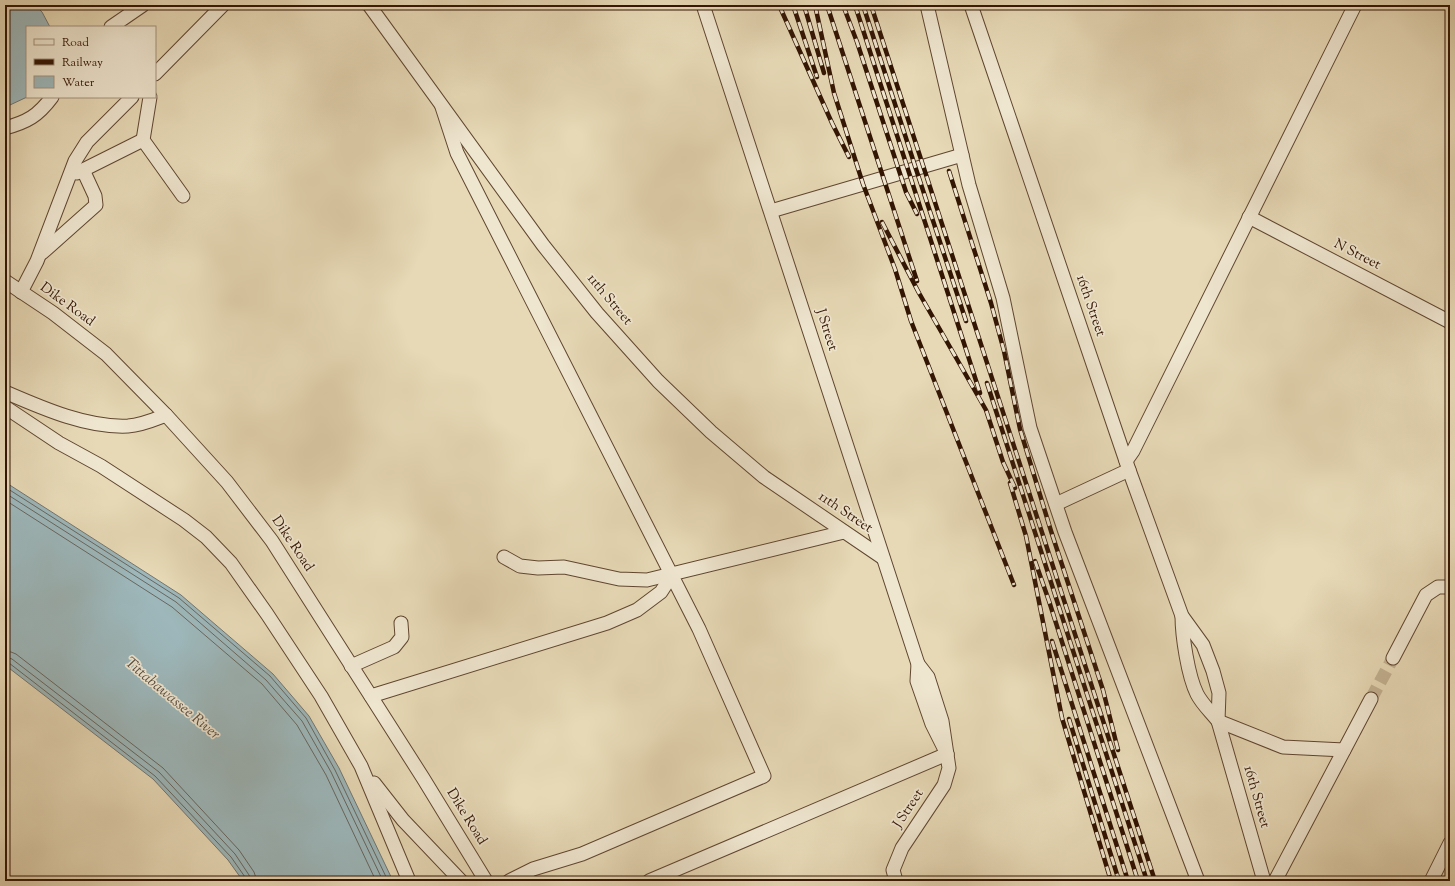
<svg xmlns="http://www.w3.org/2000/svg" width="1455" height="886" font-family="'Sorts Mill Goudy',serif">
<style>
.water{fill:#9db7ba;stroke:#737671}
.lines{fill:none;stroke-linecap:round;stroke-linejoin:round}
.shore{stroke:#68665f;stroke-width:1}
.minor-tunnel{stroke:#c3b292;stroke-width:13;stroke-dasharray:13 6;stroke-linecap:butt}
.minor-casing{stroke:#604630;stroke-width:15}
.minor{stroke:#efe6d0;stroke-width:13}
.rail-casing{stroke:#331504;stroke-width:4.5}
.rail{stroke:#efe6d0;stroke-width:3;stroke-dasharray:9;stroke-linecap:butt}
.labels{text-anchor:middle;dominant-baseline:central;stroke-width:3.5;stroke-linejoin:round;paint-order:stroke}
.street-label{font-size:14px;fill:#331504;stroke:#efe6d0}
.water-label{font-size:15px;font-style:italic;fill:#584e44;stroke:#efe6d0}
</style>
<rect width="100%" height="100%" fill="#e7d9b6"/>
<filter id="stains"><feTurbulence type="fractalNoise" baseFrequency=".005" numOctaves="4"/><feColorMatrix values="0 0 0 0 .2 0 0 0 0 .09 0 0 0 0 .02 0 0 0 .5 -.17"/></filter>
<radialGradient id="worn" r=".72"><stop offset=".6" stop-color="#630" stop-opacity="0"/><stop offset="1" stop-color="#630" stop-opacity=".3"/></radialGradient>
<!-- water -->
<g class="water">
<path d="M5,5H35L42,12L50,27H27V97L10,105L5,106Z"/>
<path d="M5,482L181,595L273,674L309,716L339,768L393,881H243L228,860L153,779L5,665Z"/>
</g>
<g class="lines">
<!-- shore -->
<g class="shore">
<path d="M5,487L179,598L270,676L306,718L335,770L388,881"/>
<path d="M5,493L176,602L266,680L302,721L331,772L383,881"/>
<path d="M5,500L172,607L262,684L297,725L326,775L376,881"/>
<path d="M5,651L11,652L16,654L163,768L239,850L254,872L257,881"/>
<path d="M5,657L12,659L159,772L235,854L249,875L251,881"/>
<path d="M5,662L9,663L155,776L231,857L245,877L246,881"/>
</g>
<!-- minor-tunnel -->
<path class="minor-tunnel" d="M1371,699L1393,658"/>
<!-- minor casing -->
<g class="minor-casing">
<g id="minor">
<path d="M369,5L543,245L597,313L658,381L711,432L764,477L883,558"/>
<path d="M703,5L918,664L917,681L932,724L947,754"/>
<path d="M927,5L969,185L1003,298L1030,428L1065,532L1198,881"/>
<path d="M971,5L1129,470L1182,616L1203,645L1213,671L1219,693L1218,721L1264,881"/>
<path d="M111,27L143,5"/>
<path d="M155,74L223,5"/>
<path d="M150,97L143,140L183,196"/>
<path d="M442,107L457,153L699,629L764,776L582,854L533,869L509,881"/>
<path d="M5,128C27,122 38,116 52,97"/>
<path d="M77,173L143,140"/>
<path d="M771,211L962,155"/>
<path d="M1249,217L1450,322"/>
<path d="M42,253L96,205L95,196L83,170"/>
<path d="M5,281L53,313L106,354L166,415L227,482L272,541L423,778L486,881"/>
<path d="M21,292L37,261L75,161L87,142L132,97"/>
<path d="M5,392C42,408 87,428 128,426C142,425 153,420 166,415"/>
<path d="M5,407L59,443L101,466L184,520L206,537L231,563L267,614L321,696L361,766L409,881"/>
<path d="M1126,461L1133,451L1355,5"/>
<path d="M1056,504L1129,470"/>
<path d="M504,557L520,566L538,568L564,567L619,579L647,580L844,532"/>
<path d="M1182,616C1182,636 1188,676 1197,694C1202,704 1211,712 1218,721"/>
<path d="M1393,658L1426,595L1438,587H1450"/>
<path d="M351,666L394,647L402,637L401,623"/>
<path d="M371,696L607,623L637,610L661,592L672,575"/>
<path d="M1218,721L1283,747L1344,750"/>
<path d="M374,783L403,820L461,881"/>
<path d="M649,881L947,754"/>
<path d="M896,881L893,870L902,848L944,785L949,768L942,721L928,677L918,664"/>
<path d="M1275,881L1371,699"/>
<path d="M1431,881L1450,843"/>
</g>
</g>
<!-- minor -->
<use href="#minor" class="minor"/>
<!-- rail casing -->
<g class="rail-casing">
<g id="rail">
<path d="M779,5L832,123L849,157"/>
<path d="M793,5L817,77"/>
<path d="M804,5L824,73"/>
<path d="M815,5L834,93L863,184L895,269L911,321L1014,585"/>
<path d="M827,5L917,281"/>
<path d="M843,5L857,42L906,192L917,214"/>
<path d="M855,5L980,393"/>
<path d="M863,5L915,166L966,321"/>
<path d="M871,5L1155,881"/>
<path d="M949,171L991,303L1004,351L1020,429L1051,531L1103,690L1118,750"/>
<path d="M882,222L919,293L986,410L1003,462L1015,488"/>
<path d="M987,383L1147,881"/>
<path d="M1010,483L1026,536L1062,718L1111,881"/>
<path d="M1035,561L1049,601L1138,881"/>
<path d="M1052,641L1128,881"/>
<path d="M1069,719L1119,881"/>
</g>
</g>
<!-- rail -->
<use href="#rail" class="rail"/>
</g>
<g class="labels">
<!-- street labels -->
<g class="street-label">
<text transform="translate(1357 255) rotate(27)">N Street</text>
<text transform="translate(609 300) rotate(50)">11th Street</text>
<text transform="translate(67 305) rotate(36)">Dike Road</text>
<text transform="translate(1090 306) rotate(71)">16th Street</text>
<text transform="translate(826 330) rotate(72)">J Street</text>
<text transform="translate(845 513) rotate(34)">11th Street</text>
<text transform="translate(292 544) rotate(56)">Dike Road</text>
<text transform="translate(1256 797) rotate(74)">16th Street</text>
<text transform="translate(909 809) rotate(-57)">J Street</text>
<text transform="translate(466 817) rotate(58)">Dike Road</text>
</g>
<!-- water labels -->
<g class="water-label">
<text transform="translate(172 699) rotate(40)">Tittabawassee River</text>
</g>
</g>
<!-- margin -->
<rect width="1455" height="886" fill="none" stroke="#e7d9b6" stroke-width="20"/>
<rect x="6" y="6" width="1443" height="874" fill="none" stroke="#331504" stroke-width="2"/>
<rect x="10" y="10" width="1435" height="866" fill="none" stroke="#331504"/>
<!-- legend -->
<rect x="26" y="26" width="130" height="72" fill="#efe6d0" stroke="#a4927e"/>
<rect x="34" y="39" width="20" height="6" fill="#efe6d0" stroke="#a4927e"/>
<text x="62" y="46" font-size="12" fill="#331504">Road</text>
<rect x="34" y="59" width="20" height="6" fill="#331504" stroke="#a4927e"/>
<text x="62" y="66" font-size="12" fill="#331504">Railway</text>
<rect x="34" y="76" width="20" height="12" fill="#9db7ba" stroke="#a4927e"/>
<text x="62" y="86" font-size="12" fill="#331504">Water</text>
<rect width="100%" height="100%" filter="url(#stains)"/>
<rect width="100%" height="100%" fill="url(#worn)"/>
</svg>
